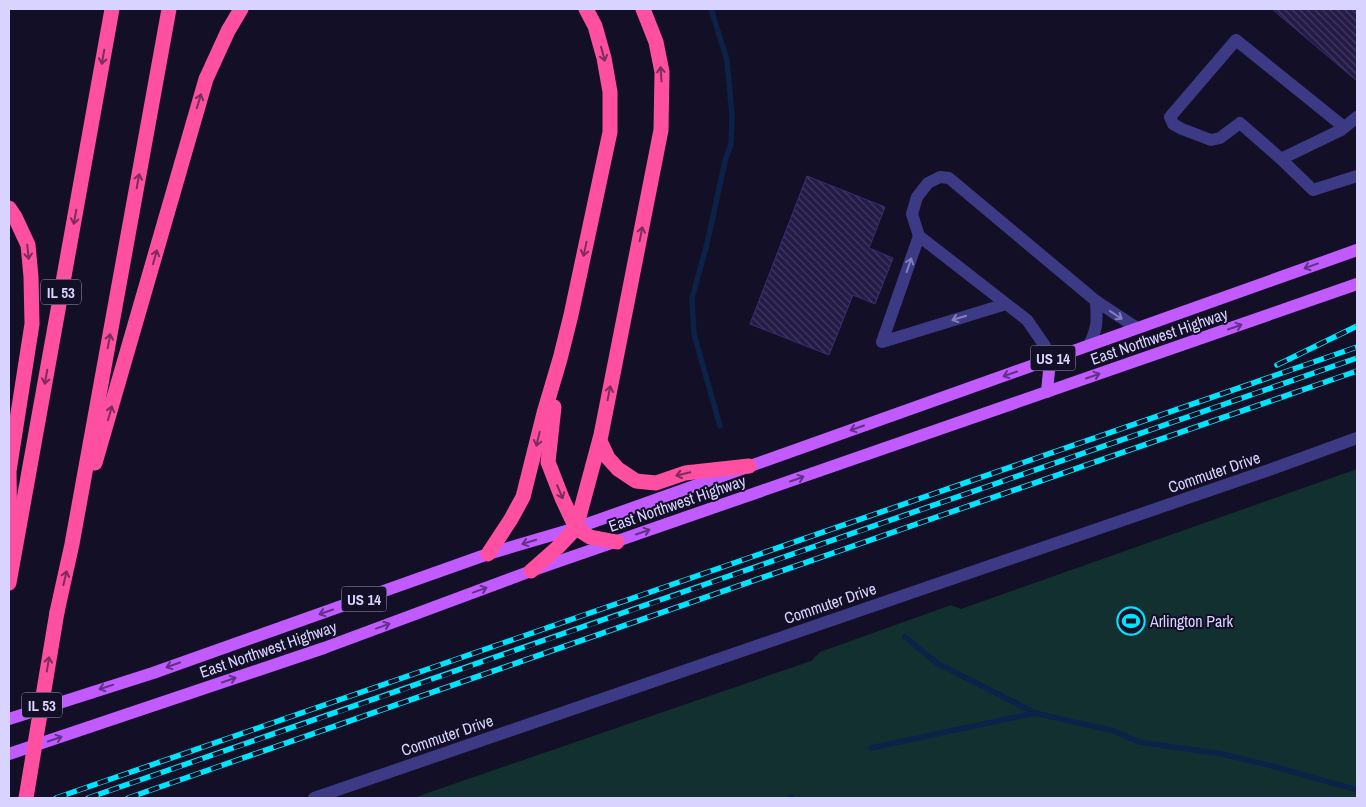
<svg xmlns="http://www.w3.org/2000/svg" width="1366" height="807" font-family="'Archivo Narrow',sans-serif">
<style>
.garden{fill:#12302f}
.lines{fill:none;stroke-linecap:round;stroke-linejoin:round}
.stream{stroke:#0c2248;stroke-width:5.5}
.building{fill:url(#building-back-hatch);stroke:#3b2d73}
.minor{stroke:#3d3a85;stroke-width:12}
.major{stroke:#c25bff;stroke-width:12}
.highway{stroke:#ff4fa3;stroke-width:15}
.rail-casing{stroke:#00e5ff;stroke-width:5.5}
.rail{stroke:#130f26;stroke-width:4;stroke-dasharray:11;stroke-linecap:butt}
.highway-bridge{stroke:#ff4fa3;stroke-width:15}
.oneway{stroke:#7d2c5e}
.oneway2{stroke:#837fbc}
.oneway3{stroke:#623188}
.labels{text-anchor:middle;dominant-baseline:central;stroke-width:4;stroke-linejoin:round;paint-order:stroke}
.shield{fill:#130f26;stroke:#9e99be;stroke-width:1}
.shield-label{font-size:15px;font-weight:bold;fill:#d9d4ff}
.street-label{font-size:16px;fill:#d9d4ff;stroke:#130f26}
.poi-label{font-size:16px;fill:#d9d4ff;stroke:#130f26;text-anchor:start}
</style>
<defs>
<pattern id="building-back-hatch" width="6" height="6" patternUnits="userSpaceOnUse" patternTransform="scale(1.25)"><rect width="6" height="6" fill="#241b47"/><path d="M-1 5l2 2M0 0l6 6M5-1l2 2" fill="none" stroke="#433b63"/></pattern>
</defs>
<rect width="100%" height="100%" fill="#130f26"/>
<!-- garden -->
<path class="garden" d="M1357,469V798H413L811,661L820,652L951,605L961,609Z"/>
<g class="lines">
<!-- stream -->
<g class="stream">
<path d="M711,9L727,60L732,116L731,144L725,161L707,244L692,298L694,334L720,426"/>
<path d="M905,637L937,663L1035,713L1114,731L1139,742L1222,754L1276,767L1357,790"/>
<path d="M871,748L1035,713"/>
<path d="M790,798L792,797"/>
</g>
</g>
<!-- building -->
<g class="building">
<path d="M1272,9H1357V81Z"/>
<path d="M807,176L885,207L869,248L893,258L875,304L853,295L829,355L750,324Z"/>
</g>
<g class="lines">
<!-- minor -->
<g class="minor">
<path d="M1344,127L1236,40L1170,117L1173,124L1182,129L1211,140L1220,138L1240,123L1281,159L1313,190L1357,176"/>
<path d="M1281,159L1341,130L1357,117"/>
<path d="M919,236L912,214L917,197L928,183L940,177L949,178L1096,301L1137,328"/>
<path d="M1006,304L882,342L919,236L1027,320L1045,346L1050,360"/>
<path d="M1089,345C1098,327 1097,321 1096,301"/>
<path d="M314,798L1269,470L1357,438"/>
</g>
<!-- major -->
<g class="major">
<path d="M1047,392L1050,360"/>
<path d="M9,719L153,673L488,554L576,528L1357,250"/>
<path d="M9,754L324,648L531,571L1357,284"/>
</g>
<!-- highway -->
<g class="highway">
<path d="M9,208L15,217L28,245L31,277L32,324L9,471L10,540"/>
<path d="M554,407L548,462L562,498L576,528L590,537L617,542"/>
<path d="M600,441L608,458L618,469L636,481L656,483L685,473L749,466"/>
<path d="M95,463L206,79L228,31L241,9"/>
<path d="M488,554L511,519L523,497L544,413L560,359L571,315L610,132V92L604,58L595,26L586,9"/>
<path d="M531,571L557,548L576,528L601,435L661,130L662,72L656,42L643,9"/>
<path d="M9,583L112,9"/>
<path d="M57,612L72,544L169,9"/>
</g>
<!-- rail casing -->
<g class="rail-casing">
<g id="rail">
<path d="M1277,365L1357,326"/>
<path d="M56,798L1357,347"/>
<path d="M88,798C511,653 934,505 1357,358"/>
<path d="M128,798L1357,371"/>
</g>
</g>
<!-- rail -->
<use href="#rail" class="rail"/>
<!-- highway-bridge -->
<path class="highway-bridge" d="M26,798L57,612"/>
</g>
<!-- one-way arrows -->
<defs><path id="oneway-shaft" d="M-6 0H5M1.5-3L5.5 0L1.5 3" fill="none" stroke-width="1.6" stroke-linecap="round" stroke-linejoin="round" transform="scale(1.25)"/></defs>
<g class="oneway">
<use href="#oneway-shaft" transform="translate(603 54) rotate(75)"/>
<use href="#oneway-shaft" transform="translate(103 57) rotate(100)"/>
<use href="#oneway-shaft" transform="translate(661 74) rotate(-94)"/>
<use href="#oneway-shaft" transform="translate(199 101) rotate(-73)"/>
<use href="#oneway-shaft" transform="translate(138 181) rotate(-80)"/>
<use href="#oneway-shaft" transform="translate(75 217) rotate(100)"/>
<use href="#oneway-shaft" transform="translate(641 234) rotate(-79)"/>
<use href="#oneway-shaft" transform="translate(585 249) rotate(102)"/>
<use href="#oneway-shaft" transform="translate(28 252) rotate(84)"/>
<use href="#oneway-shaft" transform="translate(155 257) rotate(-74)"/>
<use href="#oneway-shaft" transform="translate(109 341) rotate(-80)"/>
<use href="#oneway-shaft" transform="translate(46 377) rotate(100)"/>
<use href="#oneway-shaft" transform="translate(609 393) rotate(-79)"/>
<use href="#oneway-shaft" transform="translate(110 413) rotate(-74)"/>
<use href="#oneway-shaft" transform="translate(538 439) rotate(103)"/>
<use href="#oneway-shaft" transform="translate(683 474) rotate(167)"/>
<use href="#oneway-shaft" transform="translate(560 492) rotate(67)"/>
<use href="#oneway-shaft" transform="translate(65 578) rotate(-77)"/>
<use href="#oneway-shaft" transform="translate(48 664) rotate(-81)"/>
</g>
<g class="oneway2">
<use href="#oneway-shaft" transform="translate(909 265) rotate(-71)"/>
<use href="#oneway-shaft" transform="translate(1116 315) rotate(34)"/>
<use href="#oneway-shaft" transform="translate(959 318) rotate(163)"/>
</g>
<g class="oneway3">
<use href="#oneway-shaft" transform="translate(1311 266) rotate(160)"/>
<use href="#oneway-shaft" transform="translate(1235 327) rotate(-19)"/>
<use href="#oneway-shaft" transform="translate(1010 374) rotate(161)"/>
<use href="#oneway-shaft" transform="translate(1093 376) rotate(-19)"/>
<use href="#oneway-shaft" transform="translate(857 428) rotate(161)"/>
<use href="#oneway-shaft" transform="translate(797 479) rotate(-19)"/>
<use href="#oneway-shaft" transform="translate(643 532) rotate(-19)"/>
<use href="#oneway-shaft" transform="translate(529 542) rotate(163)"/>
<use href="#oneway-shaft" transform="translate(480 590) rotate(-20)"/>
<use href="#oneway-shaft" transform="translate(326 612) rotate(161)"/>
<use href="#oneway-shaft" transform="translate(383 626) rotate(-20)"/>
<use href="#oneway-shaft" transform="translate(173 665) rotate(161)"/>
<use href="#oneway-shaft" transform="translate(229 680) rotate(-19)"/>
<use href="#oneway-shaft" transform="translate(106 687) rotate(162)"/>
<use href="#oneway-shaft" transform="translate(55 739) rotate(-19)"/>
</g>
<!-- icons -->
<defs>
<g id="stadium-ring" transform="scale(1.4375)"><circle r="9.5" fill="#130f26" stroke="#00e5ff" stroke-width="1.5"/><path d="M0-5a6.5 5 0 1 0 0 10a6.5 5 0 1 0 0-10ZM-3.5-1.8h7v3.6h-7Z" fill="#00e5ff"/></g>
</defs>
<g fill-rule="evenodd">
<use href="#stadium-ring" x="1131" y="621"/>
</g>
<g class="labels">
<!-- shield labels -->
<g class="shield">
<rect x="41" y="279.5" width="40" height="25" rx="4"/>
<rect x="1030.5" y="345.5" width="45" height="25" rx="4"/>
<rect x="341.5" y="586.5" width="45" height="25" rx="4"/>
<rect x="22" y="692.5" width="40" height="25" rx="4"/>
</g>
<g class="shield-label">
<text x="61" y="292">IL 53</text>
<text x="1053" y="358">US 14</text>
<text x="364" y="599">US 14</text>
<text x="42" y="705">IL 53</text>
</g>
<!-- street labels -->
<g class="street-label">
<text transform="translate(1159 336) rotate(-19)">East Northwest Highway</text>
<text transform="translate(1214 472) rotate(-19)">Commuter Drive</text>
<text transform="translate(677 503) rotate(-19)">East Northwest Highway</text>
<text transform="translate(830 603) rotate(-19)">Commuter Drive</text>
<text transform="translate(268 649) rotate(-19)">East Northwest Highway</text>
<text transform="translate(447 735) rotate(-19)">Commuter Drive</text>
</g>
<!-- poi labels -->
<g class="poi-label">
<text x="1150" y="621">Arlington Park</text>
</g>
</g>
<!-- border -->
<rect width="1366" height="807" fill="none" stroke="#d9d4ff" stroke-width="20"/>
</svg>
